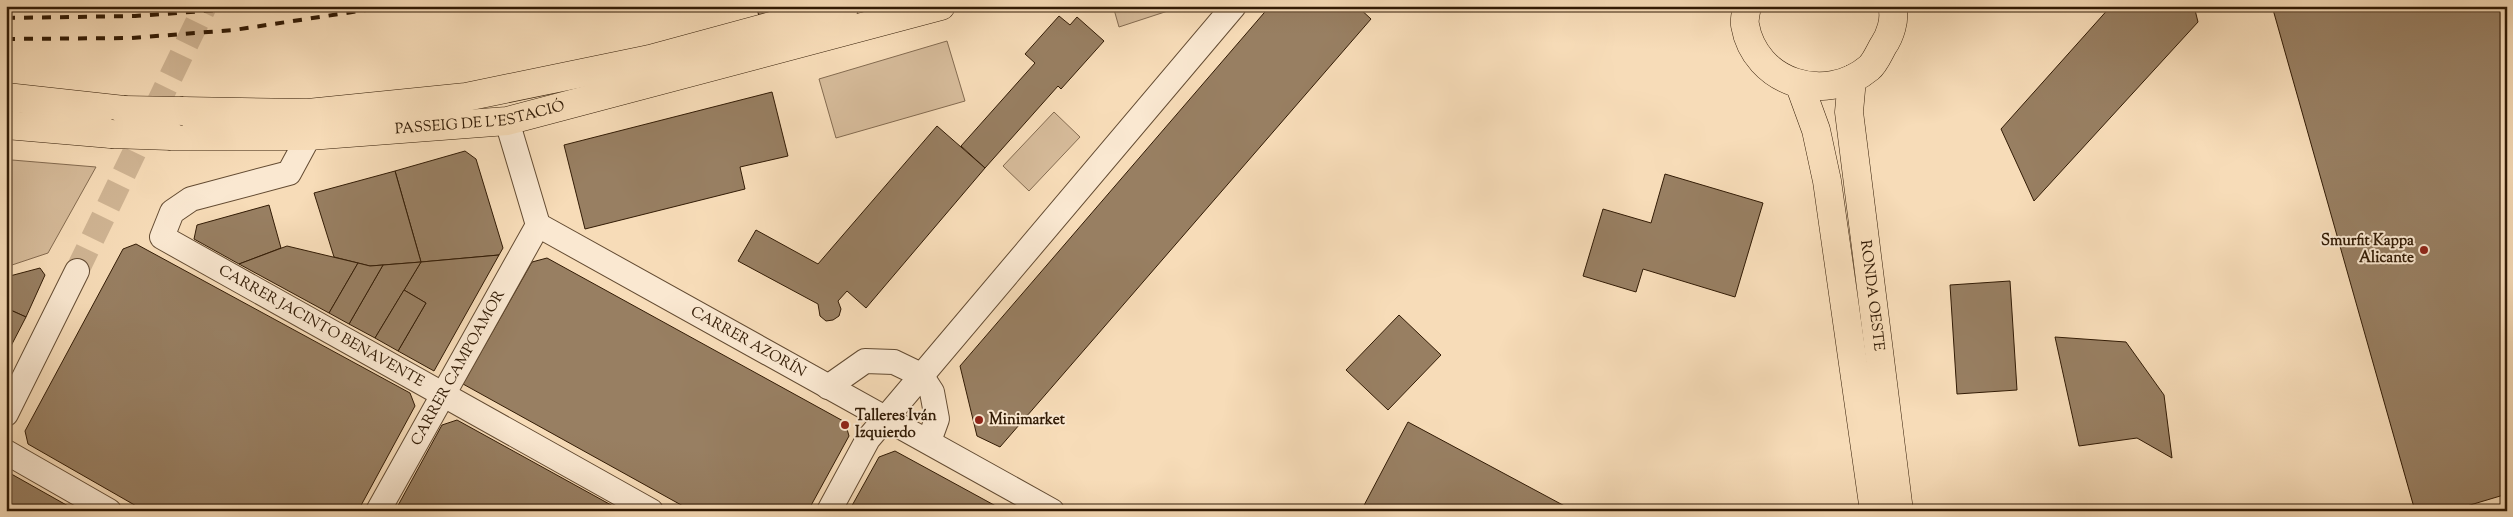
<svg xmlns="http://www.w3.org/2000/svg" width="2513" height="517" font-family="'Sorts Mill Goudy',serif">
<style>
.green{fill:#d6bb9a;stroke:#846b50}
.building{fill:#987f62;stroke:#321b05}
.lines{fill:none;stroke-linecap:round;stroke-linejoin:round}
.minor-tunnel{stroke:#d0b594;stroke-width:24;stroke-dasharray:24 12;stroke-linecap:butt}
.minor-casing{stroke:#634b32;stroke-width:26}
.major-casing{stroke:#321b05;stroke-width:29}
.minor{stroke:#fae8d1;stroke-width:24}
.major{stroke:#f7dcb8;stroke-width:28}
.rail{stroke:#321b05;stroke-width:4;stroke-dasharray:9 9;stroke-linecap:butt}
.major-bridge-casing{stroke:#321b05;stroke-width:29;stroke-linecap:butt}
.major-bridge{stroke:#f7dcb8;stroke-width:28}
.poi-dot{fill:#8f2418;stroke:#fae8d1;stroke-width:2}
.labels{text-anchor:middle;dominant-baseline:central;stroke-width:4;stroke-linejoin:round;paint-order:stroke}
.street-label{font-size:15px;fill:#321b05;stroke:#fae8d1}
.poi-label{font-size:15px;font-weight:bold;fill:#321b05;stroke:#fae8d1;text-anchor:start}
</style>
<rect width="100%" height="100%" fill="#f7dcb8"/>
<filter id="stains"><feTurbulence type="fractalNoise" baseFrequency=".004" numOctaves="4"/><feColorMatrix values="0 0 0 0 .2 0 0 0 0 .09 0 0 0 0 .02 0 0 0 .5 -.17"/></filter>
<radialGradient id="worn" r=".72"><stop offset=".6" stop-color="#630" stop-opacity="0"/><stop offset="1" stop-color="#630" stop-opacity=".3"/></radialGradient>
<!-- green -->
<g class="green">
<path d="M1113,6H1183L1119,27Z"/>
<path d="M947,41L965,101L836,138L819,79Z"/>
<path d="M1054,112L1080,137L1029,191L1003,166Z"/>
<path d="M12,160L96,167L48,253L6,267V171Z"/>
</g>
<!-- building -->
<g class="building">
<path d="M756,6H797L759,16Z"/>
<path d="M1270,6H1357L1371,19L1000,447L977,436L960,366Z"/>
<path d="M2111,6H2194L2198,22L2034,201L2001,129Z"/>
<path d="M2272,6H2507V494L2450,511H2415Z"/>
<path d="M1059,16L1070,25L1077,17L1104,41L1061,89L1058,86L985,168L961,146L1035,63L1025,54Z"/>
<path d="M772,92L788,156L740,167L745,189L585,229L564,145Z"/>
<path d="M937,126L985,168L866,308L847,291L838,301L841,309L839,316L833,320L826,321L820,316L818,304L738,261L756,230L818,264Z"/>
<path d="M465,151L476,159L503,248L499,255L421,262L395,171Z"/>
<path d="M395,171L421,262L370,266L334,257L314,193Z"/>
<path d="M1665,174L1763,203L1735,297L1643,269L1636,292L1583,276L1603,209L1651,223Z"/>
<path d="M269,205L281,248L239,264L194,239L197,225Z"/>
<path d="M136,244L410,393L415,406L358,511H145L28,444L25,431L123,249Z"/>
<path d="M287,246L358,263L329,313L239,264Z"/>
<path d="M499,255L434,371L398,351L426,303L404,290L421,262Z"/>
<path d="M547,258L845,422L849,436L808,511H692L463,384L532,262Z"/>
<path d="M421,262L375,338L349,324L383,265Z"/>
<path d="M358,263L370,266L383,265L349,324L329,313Z"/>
<path d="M40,268L45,275L26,317L6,308V277Z"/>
<path d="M2010,281L2017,390L1957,394L1950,285Z"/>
<path d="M404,290L426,303L398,351L375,338Z"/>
<path d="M6,308L26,317L12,344L6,340Z"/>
<path d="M1399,315L1441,355L1388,410L1346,370Z"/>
<path d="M2055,337L2126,342L2164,395L2172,458L2137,438L2079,446Z"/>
<path d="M6,340L12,344L6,357Z"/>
<path d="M457,420L622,511H395L442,425Z"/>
<path d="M1408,422L1574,511H1361Z"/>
<path d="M895,451L1005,511H849L879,457Z"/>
<path d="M6,471L77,511H6Z"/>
</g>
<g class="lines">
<!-- minor-tunnel -->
<path class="minor-tunnel" d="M77,271L205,6"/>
<!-- minor casing -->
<g class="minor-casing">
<g id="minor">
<path id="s1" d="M507,121L538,225L1052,511"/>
<path id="s2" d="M309,136L289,173L191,199L172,212L162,237L651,511"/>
<path d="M828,387L865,361L894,362L921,375L932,392L937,419L929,441"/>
<path d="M6,414L77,271"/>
<path d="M6,452L109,511"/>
<path id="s3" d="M378,511L538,225"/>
<path d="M829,511L868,439L1234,6"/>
</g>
</g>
<!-- major casing -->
<g class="major-casing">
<g id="major">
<path d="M1747,6C1746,12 1744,20 1745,25C1755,83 1825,105 1869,68C1875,63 1879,53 1883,46C1890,36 1896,19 1892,6"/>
<path id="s4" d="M1852,79L1849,112L1899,511"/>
<path d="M1800,86L1816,130L1827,181L1874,511"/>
<path d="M6,97L124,110"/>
<path d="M183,111L308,113L466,97L650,59L845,6"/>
<path d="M6,125L111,134"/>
<path id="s5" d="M171,136H309L507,121L941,6"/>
</g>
</g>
<!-- minor -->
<use href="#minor" class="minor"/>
<!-- major -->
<use href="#major" class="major"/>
<!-- rail -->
<g class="rail">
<path d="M6,9L38,6"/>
<path d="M6,18L135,16L274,6"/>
<path d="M6,39L131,38L234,30L392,6"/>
</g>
<!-- major-bridge casing -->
<g class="major-bridge-casing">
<g id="major-bridge">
<path d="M124,110L183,111"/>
<path d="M111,134L171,136"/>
</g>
</g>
<!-- major-bridge -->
<use href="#major-bridge" class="major-bridge"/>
</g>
<!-- markers -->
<g class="poi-dot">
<circle cx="2424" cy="250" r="5"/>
<circle cx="979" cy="420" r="5"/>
<circle cx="845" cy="425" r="5"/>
</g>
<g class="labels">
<!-- street labels -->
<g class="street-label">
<text stroke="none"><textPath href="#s5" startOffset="310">PASSEIG DE L'ESTACIÓ</textPath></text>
<text stroke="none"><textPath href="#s4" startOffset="218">RONDA OESTE</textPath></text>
<text stroke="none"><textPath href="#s2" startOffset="376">CARRER JACINTO BENAVENTE</textPath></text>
<text stroke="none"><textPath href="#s1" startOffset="349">CARRER AZORÍN</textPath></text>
<text stroke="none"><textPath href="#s3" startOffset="164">CARRER CAMPOAMOR</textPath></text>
</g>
<!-- poi labels -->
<g class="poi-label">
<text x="2414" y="241" text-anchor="end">Smurfit Kappa<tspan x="2414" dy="17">Alicante</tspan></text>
<text x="855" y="416">Talleres Iván<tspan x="855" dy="17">Izquierdo</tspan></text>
<text x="989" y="420">Minimarket</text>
</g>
</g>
<!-- margin -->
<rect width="2513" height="517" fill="none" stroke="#f7dcb8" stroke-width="25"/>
<rect x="8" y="8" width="2498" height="502" fill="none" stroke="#321b05" stroke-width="2.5"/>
<rect x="12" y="12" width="2488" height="492" fill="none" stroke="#321b05"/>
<rect width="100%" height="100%" filter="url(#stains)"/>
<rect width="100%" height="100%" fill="url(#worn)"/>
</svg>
